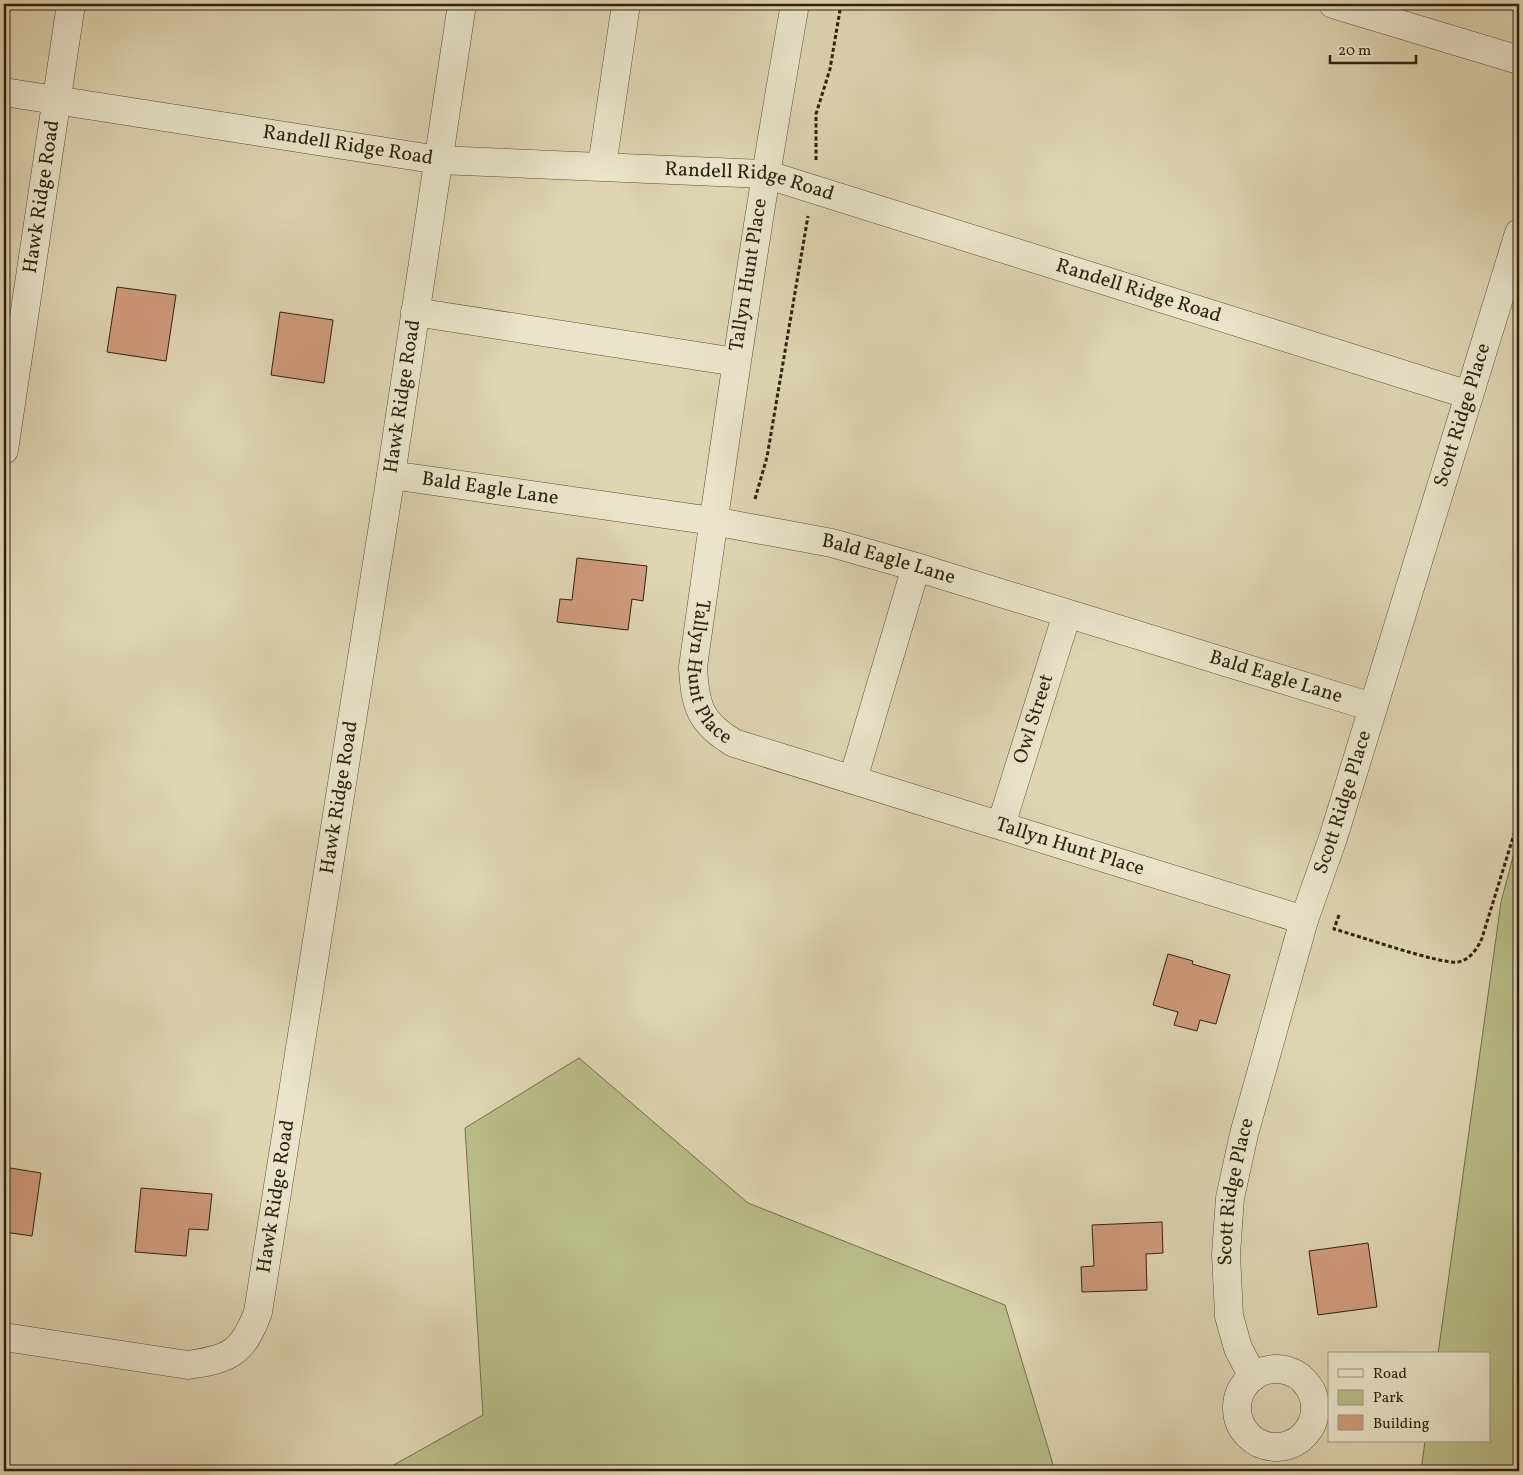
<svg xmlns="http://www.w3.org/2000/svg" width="1523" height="1475" font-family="Vollkorn,serif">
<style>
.green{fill:#b8bc88;stroke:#746e4c}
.building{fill:#d09b7d;stroke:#30210f}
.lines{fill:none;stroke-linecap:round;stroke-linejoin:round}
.minor-casing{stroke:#5c4e38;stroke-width:29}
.path{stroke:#30210f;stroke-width:3;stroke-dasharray:4 2.5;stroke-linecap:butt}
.minor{stroke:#eae4cc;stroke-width:28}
.labels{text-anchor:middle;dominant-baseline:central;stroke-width:5;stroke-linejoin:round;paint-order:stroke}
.street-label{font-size:20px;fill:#30210f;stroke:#eae4cc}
</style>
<rect width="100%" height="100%" fill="#dfd5b1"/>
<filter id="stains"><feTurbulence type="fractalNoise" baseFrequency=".004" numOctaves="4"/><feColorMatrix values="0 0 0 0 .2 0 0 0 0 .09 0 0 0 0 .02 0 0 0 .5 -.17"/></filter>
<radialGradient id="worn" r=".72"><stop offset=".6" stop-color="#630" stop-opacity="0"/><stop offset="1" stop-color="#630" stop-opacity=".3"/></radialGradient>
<!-- green -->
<g class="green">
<path d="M1519,834V1471H1421L1425,1441H1489V1354H1438L1501,902Z"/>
<path d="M579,1058L748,1203L1005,1305L1055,1471H383L483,1415L465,1128Z"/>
</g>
<!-- building -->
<g class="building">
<path d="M117,287L176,295L166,361L107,352Z"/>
<path d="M280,312L333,320L324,383L271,375Z"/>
<path d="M577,558L647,566L643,601L632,599L628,630L557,622L560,599L572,600Z"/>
<path d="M1168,954L1193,961L1192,964L1230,975L1216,1024L1200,1020L1197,1031L1174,1025L1178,1012L1153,1005Z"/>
<path d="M4,1167L41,1173L32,1236L4,1232Z"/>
<path d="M141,1188L212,1194L208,1230L189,1229L186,1256L135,1252Z"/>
<path d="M1162,1222L1163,1253L1146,1254L1147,1290L1082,1292L1081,1267L1094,1266L1092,1225Z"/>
<path d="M1368,1243L1377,1307L1318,1315L1309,1251Z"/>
</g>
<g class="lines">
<!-- minor casing -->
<g class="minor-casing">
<g id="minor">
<path id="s1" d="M795,4C756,224 724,445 693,667C695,706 700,723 734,743L1304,920"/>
<path d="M1333,4L1519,60"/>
<path id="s2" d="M4,92L439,160L765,174L1469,395"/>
<path d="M602,166L626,4"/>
<path d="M415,312L736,362"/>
<path id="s3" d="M4,450L71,4"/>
<path id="s4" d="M391,475L713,521L832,543L916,567L1372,707"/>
<path d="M853,779L916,567"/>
<path id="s5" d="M1001,825L1067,614"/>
<path id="s6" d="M4,1337L188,1365C230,1359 243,1353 258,1312L391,475L462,4"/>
<circle cx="1276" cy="1408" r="39"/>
<path id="s7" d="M1253,1377L1238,1348L1229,1316L1226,1254L1230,1198L1244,1134L1304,920L1333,838L1519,233"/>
</g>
</g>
<!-- path -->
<g class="path">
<path d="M816,160V114L830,69L841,4"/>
<path d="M755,499L767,457L808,216"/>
<path d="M1339,915L1334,929C1356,935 1442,965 1458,962C1470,960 1478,948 1482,938L1519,818"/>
</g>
<!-- minor -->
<use href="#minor" class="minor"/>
</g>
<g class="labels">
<!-- street labels -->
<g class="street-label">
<text stroke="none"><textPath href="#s2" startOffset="348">Randell Ridge Road</textPath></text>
<text stroke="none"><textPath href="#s2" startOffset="752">Randell Ridge Road</textPath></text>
<text stroke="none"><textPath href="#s3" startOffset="256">Hawk Ridge Road</textPath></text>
<text transform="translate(749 275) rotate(-81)">Tallyn Hunt Place</text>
<text stroke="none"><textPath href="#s2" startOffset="1158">Randell Ridge Road</textPath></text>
<text stroke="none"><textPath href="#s6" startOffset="1208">Hawk Ridge Road</textPath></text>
<text stroke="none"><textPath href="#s7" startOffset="1001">Scott Ridge Place</textPath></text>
<text stroke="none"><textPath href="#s4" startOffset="100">Bald Eagle Lane</textPath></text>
<text stroke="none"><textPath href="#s4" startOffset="505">Bald Eagle Lane</textPath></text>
<text stroke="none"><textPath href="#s1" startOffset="680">Tallyn Hunt Place</textPath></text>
<text stroke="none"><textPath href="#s4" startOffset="910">Bald Eagle Lane</textPath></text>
<text stroke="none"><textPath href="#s5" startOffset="111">Owl Street</textPath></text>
<text stroke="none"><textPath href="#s6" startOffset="802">Hawk Ridge Road</textPath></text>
<text stroke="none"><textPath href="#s7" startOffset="596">Scott Ridge Place</textPath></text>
<text stroke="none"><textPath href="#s1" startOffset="1114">Tallyn Hunt Place</textPath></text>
<text stroke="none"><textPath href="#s7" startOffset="191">Scott Ridge Place</textPath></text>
<text stroke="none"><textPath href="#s6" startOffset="398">Hawk Ridge Road</textPath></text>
</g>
</g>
<!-- margin -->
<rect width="1523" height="1475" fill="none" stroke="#dfd5b1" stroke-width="20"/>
<rect x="5" y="5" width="1513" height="1465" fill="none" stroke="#30210f" stroke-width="2.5"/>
<rect x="10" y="10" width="1503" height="1455" fill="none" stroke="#30210f"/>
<!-- legend -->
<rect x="1328" y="1352" width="162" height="90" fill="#eae4cc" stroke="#a09680"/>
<rect x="1338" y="1369" width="25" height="8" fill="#eae4cc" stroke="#a09680"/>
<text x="1373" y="1378" font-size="15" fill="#30210f">Road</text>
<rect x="1338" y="1390" width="25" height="15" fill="#b8bc88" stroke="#a09680"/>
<text x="1373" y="1402" font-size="15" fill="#30210f">Park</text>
<rect x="1338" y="1415" width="25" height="15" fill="#d09b7d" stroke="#a09680"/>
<text x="1373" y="1428" font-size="15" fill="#30210f">Building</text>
<!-- scale -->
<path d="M1330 55v8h86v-8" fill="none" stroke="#30210f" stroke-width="2.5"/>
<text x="1338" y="55" font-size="15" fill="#30210f" stroke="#eae4cc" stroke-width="4" paint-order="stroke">20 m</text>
<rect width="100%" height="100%" filter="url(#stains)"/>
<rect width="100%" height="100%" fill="url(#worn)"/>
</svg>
